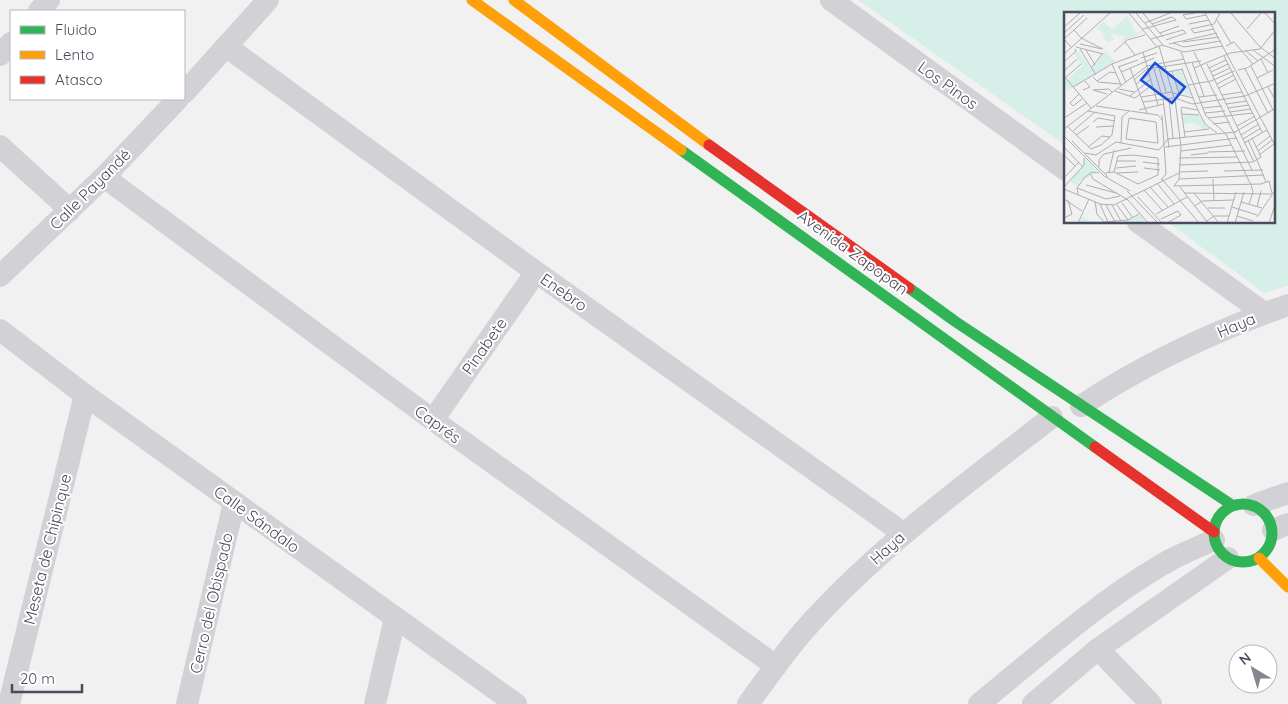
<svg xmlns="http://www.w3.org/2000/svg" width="1288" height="704" font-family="Quicksand,sans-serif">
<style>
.green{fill:#d7efe9}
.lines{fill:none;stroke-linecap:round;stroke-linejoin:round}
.street{stroke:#d2d2d6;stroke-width:22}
.fast{stroke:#30b455;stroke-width:11}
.slow{stroke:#ff9f0a;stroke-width:11}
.jam{stroke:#e5322d;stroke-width:11}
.labels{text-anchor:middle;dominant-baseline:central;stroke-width:4;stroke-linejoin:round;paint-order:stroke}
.street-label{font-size:16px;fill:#494c5c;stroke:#fff}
.inset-road{fill:none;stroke:#aeafb5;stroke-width:1}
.view{fill:#1d4ed8;fill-opacity:0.15;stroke:#1d4ed8;stroke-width:2.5}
.inset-edge{fill:none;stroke:#494c5c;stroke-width:2.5}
</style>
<rect width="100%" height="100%" fill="#f1f1f1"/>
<!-- green -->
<path class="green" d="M858,0H1288V286L1264,293L1169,223L1274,222V14H1066L1065,145Z"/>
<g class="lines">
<!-- street -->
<g class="street">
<path d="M831,0L1066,170"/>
<path d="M39,11L49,0"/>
<path d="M227,47L536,272L903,533"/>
<path d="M0,55L11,43"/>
<path d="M184,93L268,0"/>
<path d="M0,146L70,210"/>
<path d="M104,177L433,420L776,666"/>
<path d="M1138,222L1264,313"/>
<path d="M0,276L104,177L178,99"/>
<path d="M0,330L85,395L516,704"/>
<path d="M1081,406C1145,363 1215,331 1288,305"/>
<path d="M433,420L536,272"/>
<path d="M1254,505L1288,493"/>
<path d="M1273,530L1288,524"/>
<path d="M1098,649L1151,704"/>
<path d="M9,704L85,395"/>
<path d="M187,704L234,503"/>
<path d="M375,704L395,618"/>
<path d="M748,704C770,674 792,642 818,615C888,540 971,480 1052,417"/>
<path d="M979,704C1039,655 1105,596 1172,559C1186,552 1200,546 1214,540"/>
<path d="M1033,704L1098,649L1228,558"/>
</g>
<!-- fast -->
<g class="fast">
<path d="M681,150L1095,447"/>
<path d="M909,288L956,322L1232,505"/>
<circle cx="1243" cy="533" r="29"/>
</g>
<!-- slow -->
<g class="slow">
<path d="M472,0L681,150"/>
<path d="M514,0L709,145"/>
<path d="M1259,558L1288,587"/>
</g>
<!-- jam -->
<g class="jam">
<path d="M709,145L909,288"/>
<path d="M1095,447L1214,532"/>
</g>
</g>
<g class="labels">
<!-- street labels -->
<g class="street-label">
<text transform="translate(948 85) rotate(36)">Los Pinos</text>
<text transform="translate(90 189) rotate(-45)">Calle Payandé</text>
<text transform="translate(853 252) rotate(36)">Avenida Zapopan</text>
<text transform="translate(564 292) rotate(35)">Enebro</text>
<text transform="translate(1236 325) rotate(-23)">Haya</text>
<text transform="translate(484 346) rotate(-55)">Pinabete</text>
<text transform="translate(438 424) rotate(36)">Caprés</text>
<text transform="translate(257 519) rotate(36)">Calle Sándalo</text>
<text transform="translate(887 548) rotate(-42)">Haya</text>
<text transform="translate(47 549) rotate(-76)">Meseta de Chipinque</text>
<text transform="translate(211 603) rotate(-77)">Cerro del Obispado</text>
</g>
</g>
<!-- overview -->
<g transform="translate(1064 12)">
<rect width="211" height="211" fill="#f1f1f1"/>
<path d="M63,4L72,21L78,18L80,20L57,30L61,24L47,22L50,28L44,30L39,25L41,23L32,16L39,10L48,17ZM12,37L27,57L42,39L51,50L0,80V70L19,54L10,42ZM117,58L128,85L115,81L110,59ZM119,102L135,103L145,117H139L130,111L120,112ZM21,147L34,160L16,169L13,174L6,169L21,152ZM75,203L81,208L76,211H15L18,205L26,209L57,210Z" fill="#d7efe9"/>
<path class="inset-road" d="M65,1L93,35M72,1L99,33M79,1L99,25M131,1L119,3L122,7L142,3M141,1L212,135M167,1L195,34L212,47M201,1L212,13M153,8L167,31M81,11L106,1M125,12L145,8M0,15L16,1M79,17L112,8L108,5L88,12M150,17L130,21L127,17L150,12L156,1M183,17L197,1M10,18L17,26L39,37M0,21L20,3M96,21L115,14M87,27L119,18L122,21L102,28M61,30L71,43M119,30L155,25M109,31L120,35L157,29M16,32L38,37M105,32L153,21M95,34L110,86M162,34L170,30L189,52M7,35L0,27L23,6M12,35L39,42M16,37L32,63M22,38L31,53M189,38L212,55M182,39L194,49M50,40L63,28L81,23M79,40L94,93M117,40L142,104L162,122L187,173L189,180L185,192M130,40L188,158M0,42L46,1M160,44L198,120M77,46L93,41M197,47L204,61M0,50L12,39L11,37M128,50L140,84M48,52L57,73M143,52L190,150M187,54L209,98M28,55L39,41M54,55L74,48M55,55L62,70M66,56L83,101M95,56L102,80M130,56L166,41L196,37L212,17M145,56L162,48M90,57L97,81M118,57L131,91M181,57L204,101M174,58L183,56L212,37M0,59L13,47M108,59L115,82M57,60L90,46M103,60L119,57M147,60L164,52M0,64L27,96M149,64L166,56M29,65L34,70L57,72M1,66L17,52M193,66L209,58M70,68L83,57L137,49M33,69L46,60L52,61M72,72L85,62M153,72L170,63M124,73L147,69L170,59M9,75L48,52L98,33L120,40L159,34M204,75L212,89M155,76L172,67M55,77L70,80M19,78L26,75L21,69M51,79L71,86L88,73M109,81L129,86M15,82L6,91L9,94L18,87M43,82L29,78L45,77L48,80M158,83L178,80M66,84L87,67M77,85L108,80M135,85L153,83M111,86L128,92L181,84L212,71M99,87L105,136M105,87L109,126M111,87L117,135L115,167L110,174L197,172L205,169L208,181M79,90L109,86M131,92L141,112L153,121M162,92L183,89M32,94L94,103L98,108M117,95L133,98M117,96L121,125M139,96L158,94M164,96L185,93M75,98L100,92M166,100L187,97M141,101L161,99M118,102L135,103M0,106L23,91M65,106L92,110L94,131L62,127ZM144,106L189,101M29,110L34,106L51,109M149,112L166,110M173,114L191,104M4,115L27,137L37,133L48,123L51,104L24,99M32,115L50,114M0,117L83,54L120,47M9,119L31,100M120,120L145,117M171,120L212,96M12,123L25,114M177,123L195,112M1,125L40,164L66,179M179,127L197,116M184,128L193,148M8,129L44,165M57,131L58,105L65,99M180,131L203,118M0,135L19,155M24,135L38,124L46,125M101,135L173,126M192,135L206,124M117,139L167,133M194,139L208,128M144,140L181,139M21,141L32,143L52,130L95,138L104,127L172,120M0,143L11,154M127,143L144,141M195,143L210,132M115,146L173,145M193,148L202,170M53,149H72M79,150L96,152M115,153L189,150L197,145L188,126M35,155V148L40,142L67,136M52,156L72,154M80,156L96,158M160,159L199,158M45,160L50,138M50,160L54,144L68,143L94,146V163M115,160L144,159M26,161L29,167L64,188L84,211M41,161L50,160L74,172L94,163M53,161L74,160M0,166L15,150M98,167L135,211M115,167L200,163M149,167L150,189M97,168L102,162L98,103M93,171L110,192M22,173L52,181M0,175L20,153V146M86,175L104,195M116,175L144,211M13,176L42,187L56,184M0,177L36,192L50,193L115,161M80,178L99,199M63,179L94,211M120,181L208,182M130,181L155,211M14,182L13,176L20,166L28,160L35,161M74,185L98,211M0,187L18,199M31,189L33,202L40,210L64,208L75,202M177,190L198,196M58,191L69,206M36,192L44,210M42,193L51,210M48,193L57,209M53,193L64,208M131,194L138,189L170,188M168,195L193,203M193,195L197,179M144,196H161M92,202L123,185M173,204L189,209M193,205L212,177M0,206L8,202L4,188M97,207L114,199L117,203L103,211M143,209L150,204H165M14,211L25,187M163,211L172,180M171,211L180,180M205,211L212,190"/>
<path class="view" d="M91,51L121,75L108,91L77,68Z"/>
<rect width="211" height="211" class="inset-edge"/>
</g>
<!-- legend -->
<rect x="10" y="10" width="175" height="90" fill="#ffffff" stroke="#b6b7be"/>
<rect x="20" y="26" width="25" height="8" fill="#30b455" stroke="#b6b7be"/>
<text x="55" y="35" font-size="15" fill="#494c5c">Fluido</text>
<rect x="20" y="51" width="25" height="8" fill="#ff9f0a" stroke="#b6b7be"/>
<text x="55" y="60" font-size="15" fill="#494c5c">Lento</text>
<rect x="20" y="76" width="25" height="8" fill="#e5322d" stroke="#b6b7be"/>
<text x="55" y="85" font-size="15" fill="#494c5c">Atasco</text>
<!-- north arrow -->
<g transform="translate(1253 669) rotate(322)"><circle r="24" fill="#ffffff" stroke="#b6b7be"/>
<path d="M0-4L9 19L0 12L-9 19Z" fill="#848690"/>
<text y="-8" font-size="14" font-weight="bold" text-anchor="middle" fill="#494c5c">N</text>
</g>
<!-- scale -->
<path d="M12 684v8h70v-8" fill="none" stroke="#494c5c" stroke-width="2.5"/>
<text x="20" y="684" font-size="15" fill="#494c5c" stroke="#ffffff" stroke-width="4" paint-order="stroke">20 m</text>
</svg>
